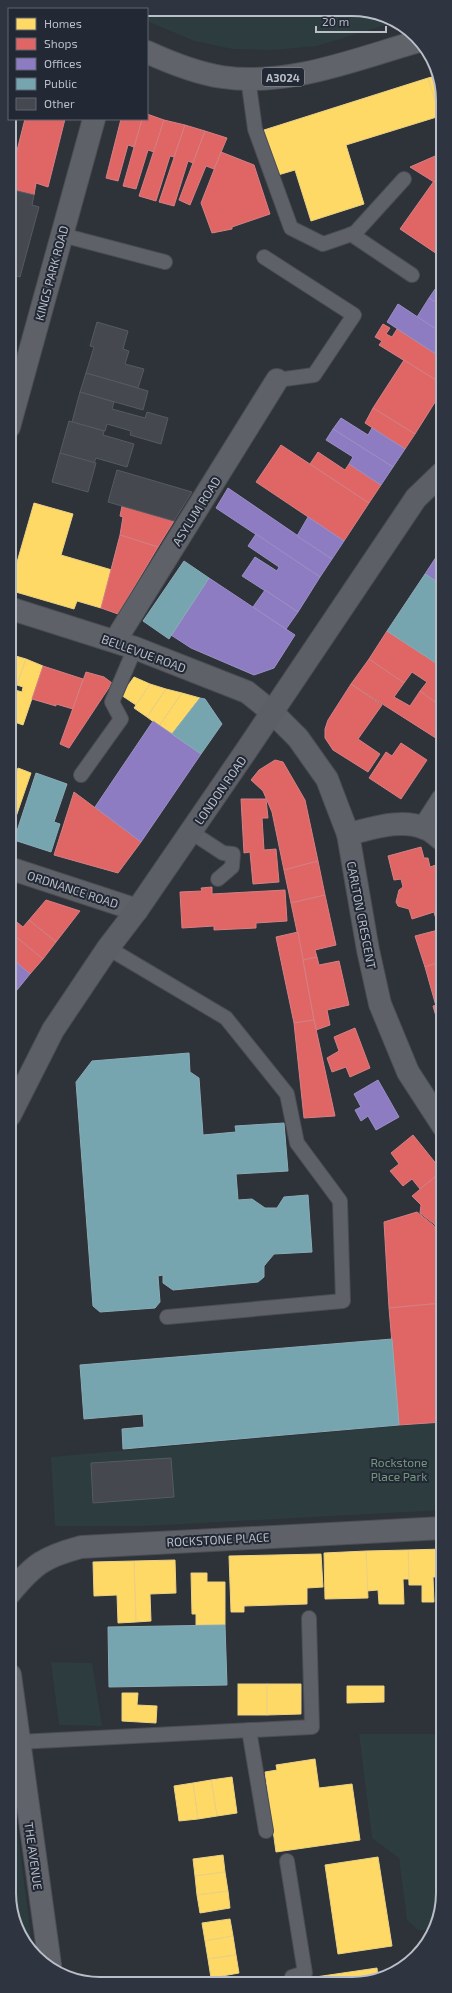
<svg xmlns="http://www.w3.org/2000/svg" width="452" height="1993" font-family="'Exo 2',sans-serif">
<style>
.green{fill:#2c3c3f}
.homes{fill:#ffd966;stroke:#ead184}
.shops{fill:#e06666;stroke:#d48084}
.offices{fill:#8e7cc3;stroke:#9b90c5}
.public{fill:#76a5af;stroke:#8aacb7}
.building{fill:#45484e;stroke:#565a61}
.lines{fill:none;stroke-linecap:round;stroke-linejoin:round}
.lane-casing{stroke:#4a4d52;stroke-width:16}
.street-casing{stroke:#4a4d52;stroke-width:24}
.secondary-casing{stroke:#4a4d52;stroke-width:24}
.primary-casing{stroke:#4c4f56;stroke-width:24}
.lane{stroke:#5e6167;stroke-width:14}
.street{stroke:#5e6167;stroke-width:22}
.secondary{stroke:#5c5f66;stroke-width:22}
.primary{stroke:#606369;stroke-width:22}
.labels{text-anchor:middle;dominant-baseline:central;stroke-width:4;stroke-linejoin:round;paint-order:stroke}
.shield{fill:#222834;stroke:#8c919c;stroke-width:1}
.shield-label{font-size:11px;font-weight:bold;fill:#b9bec9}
.street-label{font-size:12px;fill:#b9bec9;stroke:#222834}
.park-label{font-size:12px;fill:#74977e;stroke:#222834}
.rim{fill:none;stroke:#b9bec9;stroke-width:2}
</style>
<rect width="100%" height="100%" fill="#2e3239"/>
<!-- green -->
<g class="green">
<path d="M147,9L370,11L392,23L317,46L275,50L232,49L194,41L147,21Z"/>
<path d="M443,1422V1510L145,1526H55L51,1457Z"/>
<path d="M51,1662L92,1663L102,1726L59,1725Z"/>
<path d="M359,1734H443V1899L430,1930H418L407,1920L399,1858L372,1838Z"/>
<path d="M10,1775L33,1951L10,1905Z"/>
</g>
<!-- homes -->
<g class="homes">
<path d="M436,76L442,88L441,121L428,78Z"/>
<path d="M428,78L440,116L346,145L364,204L311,221L295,170L278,175L264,130Z"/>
<path d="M34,503L73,514L61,555L112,570L101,608L77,601L74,609L9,590Z"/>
<path d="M9,654L26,659L17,685L9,682Z"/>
<path d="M26,659L43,666L23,725L9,720V708L15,690L22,692L23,687L17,685Z"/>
<path d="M134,677L150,684L136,705L121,695Z"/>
<path d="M150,684L166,689L147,717L134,708Z"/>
<path d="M166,689L182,693L159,726L147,717Z"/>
<path d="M182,693L200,698L172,734L159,726Z"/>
<path d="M18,768L31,773L9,837V794Z"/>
<path d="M443,1549V1577H433L434,1602H422V1585H409L408,1550Z"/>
<path d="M408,1550L409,1579H403L404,1604H379L378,1590L367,1591L366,1551Z"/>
<path d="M366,1551L368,1598L325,1599L324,1553Z"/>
<path d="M321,1554L323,1587L307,1588V1604L244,1606V1612H231L229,1556Z"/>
<path d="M175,1560L176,1593L150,1594L151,1621L136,1622L134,1561Z"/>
<path d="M134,1561L136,1622L118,1623L117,1595L94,1596L93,1562Z"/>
<path d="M191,1573H207V1582H225V1625H196V1614H192Z"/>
<rect x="238" y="1684" width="29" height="31"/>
<path d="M267,1684H301V1714L267,1715Z"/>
<path d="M347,1686H384V1702L347,1703Z"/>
<path d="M122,1693H138L137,1705L157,1706L156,1723L122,1721Z"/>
<path d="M315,1759L319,1788L352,1784L360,1840L276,1852L265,1772L277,1770L276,1765Z"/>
<path d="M232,1777L237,1813L217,1816L211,1780Z"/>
<path d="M211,1780L217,1816L198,1819L193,1783Z"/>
<path d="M193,1783L198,1819L179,1821L174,1786Z"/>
<path d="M223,1855L225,1872L195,1876L193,1859Z"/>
<path d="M378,1857L392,1946L338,1954L325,1865Z"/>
<path d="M225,1872L228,1891L197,1895L195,1876Z"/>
<path d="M228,1891L230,1908L200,1913L197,1895Z"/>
<path d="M230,1919L233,1936L205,1941L202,1923Z"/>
<path d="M233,1936L236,1955L208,1959L205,1941Z"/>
<path d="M236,1955L239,1973L211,1978L208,1959Z"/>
<path d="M377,1968L378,1978L364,1983H295V1980Z"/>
</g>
<!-- shops -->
<g class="shops">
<path d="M147,114L164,120L154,152L148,150L136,189L123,186L142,119H147Z"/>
<path d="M9,119H14L9,135Z"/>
<path d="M25,119H65L48,187L36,183L34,195L9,189V182Z"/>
<path d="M121,119H142L134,147L128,145L118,181L106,178Z"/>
<path d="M164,120L185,125L174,157L170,156L156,201L139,196Z"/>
<path d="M185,125L205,131L193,163L188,161L174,206L159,202Z"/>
<path d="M205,131L227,138L214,169L206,166L190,205L179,200Z"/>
<path d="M221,152L254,165L270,214L232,227V229L212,233L201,203Z"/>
<path d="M442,153V187L410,167Z"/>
<path d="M434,181L442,187V253L440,256L400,229Z"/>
<path d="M383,324L390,328L386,334L392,337L397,329L442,358V384L379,345L382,341L375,337Z"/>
<path d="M404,360L442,384V391L415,434L373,408Z"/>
<path d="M373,408L415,434L405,449L365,423Z"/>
<path d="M281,445L369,503L344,541L256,482Z"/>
<path d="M318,452L345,470L349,464L381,485L369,503L310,464Z"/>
<path d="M122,506L174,521L158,547L120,535L123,517L120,516Z"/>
<path d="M120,535L158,547L118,614L101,608Z"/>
<path d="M387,631L442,667V707L420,691L427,682L412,672L404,683L369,659Z"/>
<path d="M369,659L404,683L394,697L410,706L420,691L442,707V742L351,684Z"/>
<path d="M43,666L83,679L73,709L56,704V706L32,699Z"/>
<path d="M86,672L104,677L112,683L69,748L60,744Z"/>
<path d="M351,684L382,705L358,739L380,754L368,772L333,750L325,738V729L328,720Z"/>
<path d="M401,743L427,760L401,799L369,778L386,752L392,756Z"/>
<path d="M275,760L283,762L305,800L318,861L284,870L272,812L263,791L251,780L259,770Z"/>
<path d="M74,792L141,842L118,873L54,855Z"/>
<path d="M241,799H266L268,818H262L264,850L276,849L279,882L253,884L250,852L244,853Z"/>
<path d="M421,847L424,858H428L430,867L442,863V929L439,930L434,912L412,919L409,909L398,906L396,902L399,890L403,887L401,879L394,880L388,856Z"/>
<path d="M318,861L325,895L291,903L284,870Z"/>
<path d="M212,887V894L285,890L287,921L256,923V928L214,930V926L182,928L180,892L202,891L201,888Z"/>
<path d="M325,895L336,945L315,950L317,957L303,960L291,903Z"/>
<path d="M46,900L80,911L56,942L29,920Z"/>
<path d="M9,916L23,927L29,920L56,942L43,959L9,931Z"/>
<path d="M442,929V961L425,967L415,936Z"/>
<path d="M9,931L43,959L30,974L9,956Z"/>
<path d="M298,932L314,1020L294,1023L276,937Z"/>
<path d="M317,957L319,965L339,961L349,1005L327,1010L330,1025L316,1030L303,960Z"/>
<path d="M442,961L443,1004L436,1006L425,967Z"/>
<path d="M9,984L17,990L9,999Z"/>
<path d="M443,1004V1040L433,1006Z"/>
<path d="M314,1020L335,1116L304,1118L294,1023Z"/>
<path d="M355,1028L370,1068L350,1077L346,1067L332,1072L327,1058L339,1051L334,1037Z"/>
<path d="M413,1135L442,1171L420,1189L412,1179L403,1186L390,1171L399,1164L391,1153Z"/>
<path d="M442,1171L443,1172V1231L420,1213L421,1205L412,1196Z"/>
<path d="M417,1212L443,1233V1303L389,1308L384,1222Z"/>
<path d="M443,1303V1422L399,1425L389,1308Z"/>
</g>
<!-- offices -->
<g class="offices">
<path d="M442,279V307L429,298Z"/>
<path d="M429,298L442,307V333L417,317Z"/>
<path d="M398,304L442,333V358L387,322Z"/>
<path d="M341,418L368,435L372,428L405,449L393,467L333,429Z"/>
<path d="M333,429L393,467L381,485L349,464L353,457L326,440Z"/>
<path d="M228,488L332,559L320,577L216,508Z"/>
<path d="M308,517L344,541L332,559L297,536Z"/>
<path d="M256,534L320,577L298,612L242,576L255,557L277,571L279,567L248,546Z"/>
<path d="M442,548V585L425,574Z"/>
<path d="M209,578L295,635L274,668L254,675L191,648L171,635Z"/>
<path d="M265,590L298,612L286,629L253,607Z"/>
<path d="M153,721L201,754L141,842L95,807Z"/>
<path d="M9,956L30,974L17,990L9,984Z"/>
<path d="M378,1080L399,1117L376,1130L368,1116L361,1121L355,1110L361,1107L354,1094Z"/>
</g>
<!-- public -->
<g class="public">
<path d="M184,561L209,578L169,639L143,621Z"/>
<path d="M425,574L442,585V667L387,631Z"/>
<path d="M200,698L205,699L222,724L201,754L172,734Z"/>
<path d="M36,773L67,784L54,822L60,824L51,852L14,840Z"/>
<path d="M189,1053L190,1072L199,1078L203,1135L236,1132L235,1126L284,1123L288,1171L236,1174L238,1200L252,1199L265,1208H277L284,1197L308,1195L312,1252L274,1254L264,1266V1277L258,1282L173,1290L163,1283V1275L158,1276L160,1302L155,1308L100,1312L93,1306L76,1082L92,1061Z"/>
<path d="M392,1339L399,1425L123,1449L122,1429L144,1427L143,1414L84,1419L80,1365Z"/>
<path d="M225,1625L227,1685L109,1687L108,1627Z"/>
</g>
<!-- building -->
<g class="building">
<path d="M9,189L34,195L32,205L39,207L20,277L9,274Z"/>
<path d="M9,274L16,276L9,302Z"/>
<path d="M97,322L128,331L123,349L129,351L125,364L144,369L138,388L86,373L94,347L90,346Z"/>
<path d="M86,373L148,391L143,410L80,392Z"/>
<path d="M80,392L114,402L112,409L145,418L147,412L168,418L161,444L130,435L131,431L107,424L105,431L72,422Z"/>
<path d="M69,421L104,431L103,435L134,444L127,467L96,458L94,463L60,453Z"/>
<path d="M60,453L96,463L88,492L52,482Z"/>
<path d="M117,470L192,492L174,521L108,502Z"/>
<path d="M171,1458L174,1497L93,1503L91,1463Z"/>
</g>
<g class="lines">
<!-- lane casing -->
<g class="lane-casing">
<g id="lane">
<path d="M248,78L255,129L291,228L323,244L355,233L404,179"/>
<path d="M351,234L412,275"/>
<path d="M62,235L165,262"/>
<path d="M264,257L354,315L314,375L277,380"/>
<path d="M81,775L121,719L112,702L135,648"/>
<path d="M191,832L223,853L233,854L232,867L218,879"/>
<path d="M108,948L226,1018L287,1094L297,1143L340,1201L343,1301L167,1317"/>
<path d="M249,1730L266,1831"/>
<path d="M18,1742L312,1727L309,1618"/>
<path d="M287,1861L305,1973L292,1977L290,1983"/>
</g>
</g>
<!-- street casing -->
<g class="street-casing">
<g id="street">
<path d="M9,427L94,119"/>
<path d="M9,608L135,648L247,692L272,712L298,738L327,779L348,834L368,950L380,1004L408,1072L443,1126"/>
<path d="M115,641L277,380"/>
<path d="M424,828L442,800"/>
<path d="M348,834C371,829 401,818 424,828C431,830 437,836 442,840"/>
<path d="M9,868L137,910"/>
<path d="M10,1593C34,1564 44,1557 81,1547L443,1528"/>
</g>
</g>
<!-- secondary casing -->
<g class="secondary-casing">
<path id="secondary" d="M10,1115L53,1030L108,948L137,910L246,751L416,498L442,473"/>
</g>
<!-- primary casing -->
<g class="primary-casing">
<g id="primary">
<path d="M147,52C171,63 196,73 222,77C289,87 356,59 419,41"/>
<path d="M10,1675L50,1965"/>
</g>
</g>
<!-- lane -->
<use href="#lane" class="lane"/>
<!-- street -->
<use href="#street" class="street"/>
<!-- secondary -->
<use href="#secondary" class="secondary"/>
<!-- primary -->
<use href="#primary" class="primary"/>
</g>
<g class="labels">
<!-- shield labels -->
<rect class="shield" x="262" y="68" width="42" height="18" rx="3"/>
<g class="shield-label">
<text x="283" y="77">A3024</text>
</g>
<!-- street labels -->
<g class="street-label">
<text transform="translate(51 273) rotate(-75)">KINGS PARK ROAD</text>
<text transform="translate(196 511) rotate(-58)">ASYLUM ROAD</text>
<text transform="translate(144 653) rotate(20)">BELLEVUE ROAD</text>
<text transform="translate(220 790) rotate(-55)">LONDON ROAD</text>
<text transform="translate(73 889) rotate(18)">ORDNANCE ROAD</text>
<text transform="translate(362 915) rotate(79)">CARLTON CRESCENT</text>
<text transform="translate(218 1539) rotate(-3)">ROCKSTONE PLACE</text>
<text transform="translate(34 1856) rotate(82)">THE AVENUE</text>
</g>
<!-- park labels -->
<g class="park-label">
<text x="399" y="1462">Rockstone<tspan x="399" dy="14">Place Park</tspan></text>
</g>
</g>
<!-- crop -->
<path d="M0 0H452V1993H0ZM100 16H352A84 84 0 0 1 436 100V1893A84 84 0 0 1 352 1977H100A84 84 0 0 1 16 1893V100A84 84 0 0 1 100 16Z" fill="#2e3440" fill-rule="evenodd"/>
<path class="rim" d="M100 16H352A84 84 0 0 1 436 100V1893A84 84 0 0 1 352 1977H100A84 84 0 0 1 16 1893V100A84 84 0 0 1 100 16Z"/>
<!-- legend -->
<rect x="8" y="8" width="140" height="112" fill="#222834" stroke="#5e6470"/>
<rect x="16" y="18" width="20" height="12" fill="#ffd966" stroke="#5e6470"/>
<text x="44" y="28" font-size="12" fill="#b9bec9">Homes</text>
<rect x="16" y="38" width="20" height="12" fill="#e06666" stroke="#5e6470"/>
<text x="44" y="48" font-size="12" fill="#b9bec9">Shops</text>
<rect x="16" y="58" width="20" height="12" fill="#8e7cc3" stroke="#5e6470"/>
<text x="44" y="68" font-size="12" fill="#b9bec9">Offices</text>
<rect x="16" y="78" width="20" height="12" fill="#76a5af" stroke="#5e6470"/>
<text x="44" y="88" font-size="12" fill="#b9bec9">Public</text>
<rect x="16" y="98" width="20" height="12" fill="#45484e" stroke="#5e6470"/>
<text x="44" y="108" font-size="12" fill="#b9bec9">Other</text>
<!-- scale -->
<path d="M316 26v6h70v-6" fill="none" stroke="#b9bec9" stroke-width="2"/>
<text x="322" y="26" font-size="12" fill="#b9bec9" stroke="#222834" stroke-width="3" paint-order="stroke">20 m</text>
</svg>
